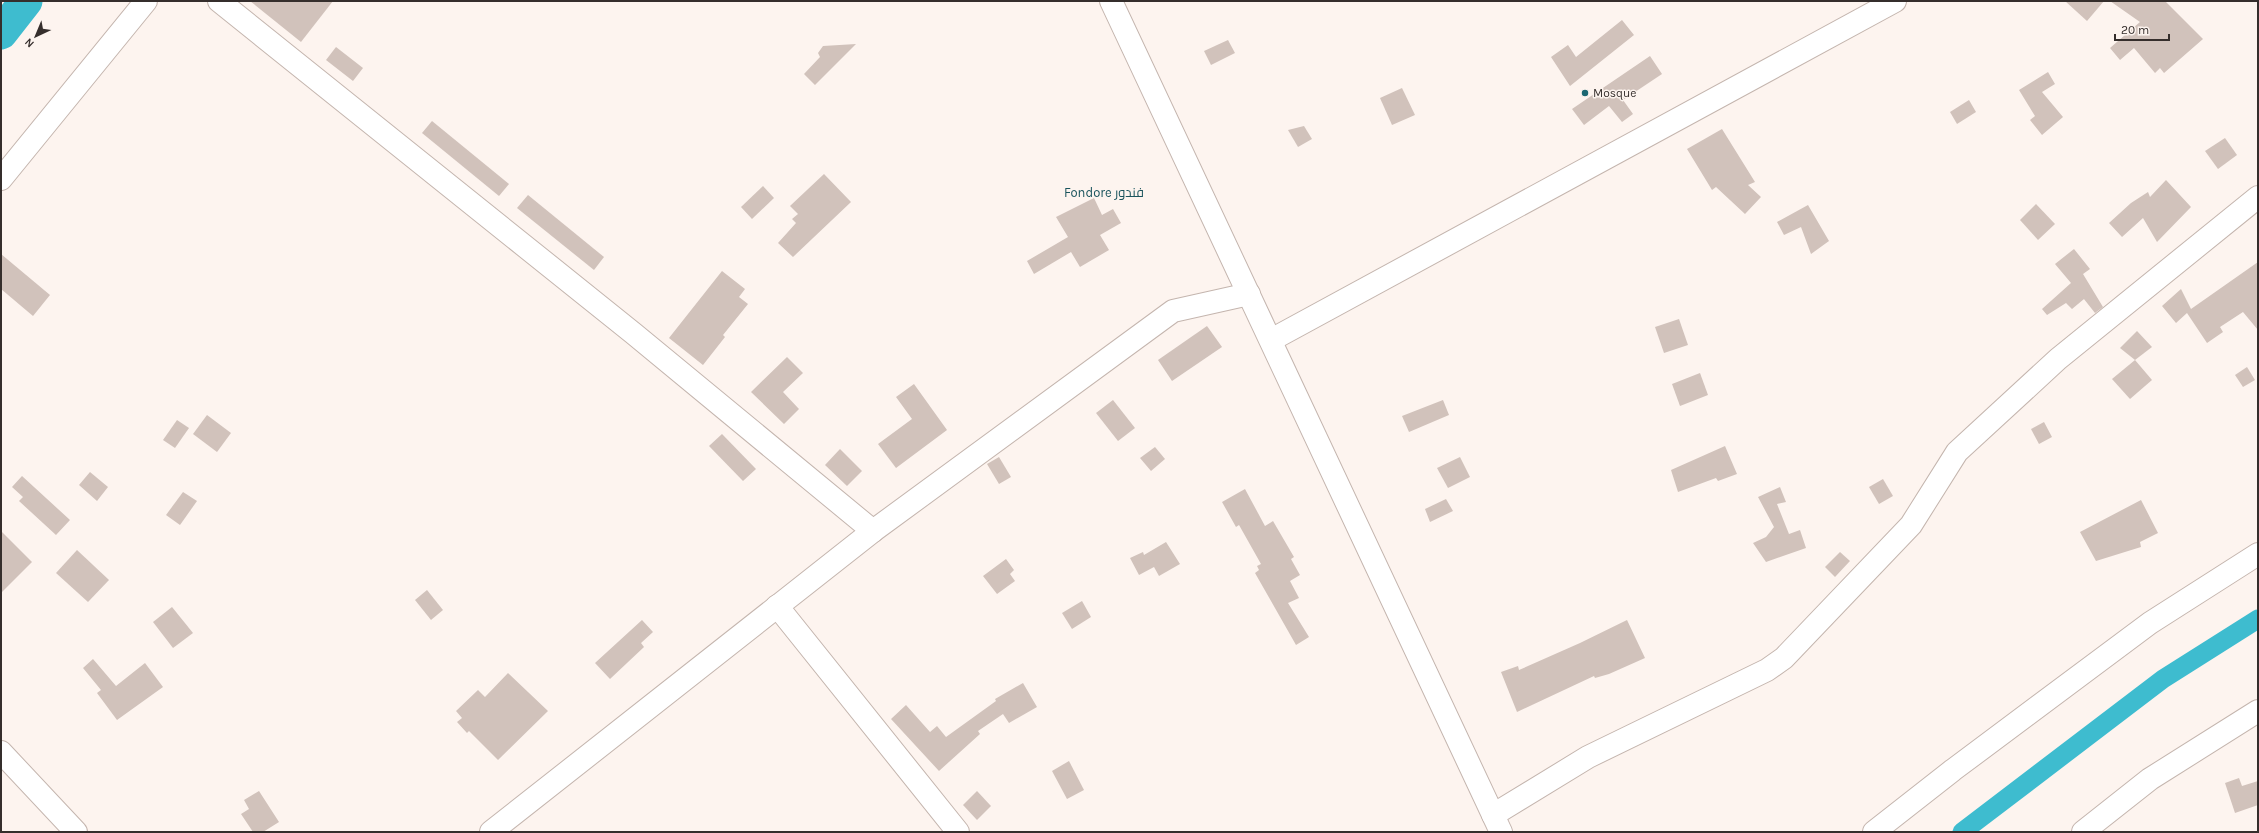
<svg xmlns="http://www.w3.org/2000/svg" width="2259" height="833" font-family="Karla,Cairo,sans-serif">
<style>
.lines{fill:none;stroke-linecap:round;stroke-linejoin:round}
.canal{stroke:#3ebccf;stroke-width:19}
.river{stroke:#3ebccf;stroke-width:33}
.building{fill:#d1c2bb}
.minor-casing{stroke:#c4b5ae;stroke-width:24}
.major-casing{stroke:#c4b5ae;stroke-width:24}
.minor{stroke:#fff;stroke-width:22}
.major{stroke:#fff;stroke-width:22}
.poi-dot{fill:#1c6772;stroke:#fdf4ef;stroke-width:1.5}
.labels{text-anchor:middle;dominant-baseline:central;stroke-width:3;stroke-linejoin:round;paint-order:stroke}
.poi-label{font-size:12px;fill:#352e2c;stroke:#fdf4ef;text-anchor:start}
.neighbourhood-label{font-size:13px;fill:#19535c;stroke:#fdf4ef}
</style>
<rect width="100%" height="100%" fill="#fdf4ef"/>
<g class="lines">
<!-- canal -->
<path class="canal" d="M1962,832L2163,679L2258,619"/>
<!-- river -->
<path class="river" d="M1,33L26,1"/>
</g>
<!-- building -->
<g class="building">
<path d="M250,1H333L301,42Z"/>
<path d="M2065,1H2104L2087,21Z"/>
<path d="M2110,1H2165L2203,39L2164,73L2160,68L2155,73L2134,48L2120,60L2110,48L2140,22Z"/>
<path d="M1622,20L1634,35L1570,86L1551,57L1568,45L1576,57Z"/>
<path d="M1228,40L1235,53L1211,65L1204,51Z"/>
<path d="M856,44L815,85L804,74L820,57L818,53L823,46Z"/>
<path d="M336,47L363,68L353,81L326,60Z"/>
<path d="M1650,56L1662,74L1623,100L1633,114L1622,122L1609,106L1584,125L1572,109Z"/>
<path d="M2048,72L2055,84L2042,92L2063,117L2042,135L2030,120L2035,116L2019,90Z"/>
<path d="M1402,88L1415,115L1392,125L1380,98Z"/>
<path d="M1969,100L1976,112L1957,124L1950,112Z"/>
<path d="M432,121L509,184L499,196L422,133Z"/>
<path d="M1304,126L1312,139L1298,147L1288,130Z"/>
<path d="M1722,129L1755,182L1748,185L1761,197L1745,214L1716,187L1712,190L1687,149Z"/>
<path d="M2225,138L2237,155L2218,169L2205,151Z"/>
<path d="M824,174L851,202L793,257L778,243L796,223L792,219L798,214L790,206Z"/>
<path d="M2166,180L2191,207L2157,242L2143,218L2122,237L2109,223L2131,203L2148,192L2150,197Z"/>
<path d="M763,186L774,198L752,219L741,207Z"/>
<path d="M528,195L604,257L594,270L517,208Z"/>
<path d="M1094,198L1102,215L1113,209L1121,223L1100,235L1109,250L1080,267L1071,252L1034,274L1027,261L1068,237L1056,217Z"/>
<path d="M2036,204L2055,224L2038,240L2020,220Z"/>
<path d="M1808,205L1829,241L1811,254L1801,227L1784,235L1777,222Z"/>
<path d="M2074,249L2090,269L2083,274L2103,307L2095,313L2080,294L2084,299L2072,309L2066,303L2047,315L2042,309L2071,283L2055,264Z"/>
<path d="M1,254L50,295L33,316L1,289Z"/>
<path d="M2258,262V330L2243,312L2220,327L2223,332L2207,343L2187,313L2176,323L2162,306L2181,289L2191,309Z"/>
<path d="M722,271L745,289L739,297L748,304L723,335L725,337L703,365L669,338Z"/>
<path d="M1679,319L1688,345L1664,353L1655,327Z"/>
<path d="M1207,326L1222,347L1172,381L1158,360Z"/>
<path d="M2137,331L2152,347L2135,360L2120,348Z"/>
<path d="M787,357L803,373L783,392L799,409L784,424L751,392Z"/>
<path d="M2135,360L2152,380L2130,399L2112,379Z"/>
<path d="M2247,367L2255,380L2243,387L2235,375Z"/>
<path d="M1700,373L1708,395L1680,406L1672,384Z"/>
<path d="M914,384L947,430L896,468L878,444L912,419L896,397Z"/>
<path d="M1113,400L1135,428L1118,441L1096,413Z"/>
<path d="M1443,400L1449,415L1409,432L1402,416Z"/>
<path d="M207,415L231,433L217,452L193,434Z"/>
<path d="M177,420L189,428L175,448L163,440Z"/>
<path d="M2044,422L2052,437L2039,444L2031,429Z"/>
<path d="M722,434L756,469L743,481L709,446Z"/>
<path d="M1725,446L1737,474L1718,481L1716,478L1678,492L1671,470Z"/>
<path d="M1155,447L1165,459L1151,471L1140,458Z"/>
<path d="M840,449L862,471L847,486L825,465Z"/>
<path d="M999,457L1011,477L999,484L987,464Z"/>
<path d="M1460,457L1470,477L1448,488L1437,468Z"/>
<path d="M90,472L108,487L97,501L79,485Z"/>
<path d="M22,476L70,520L56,535L19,501L23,497L12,487Z"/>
<path d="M1883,479L1893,496L1879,504L1869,487Z"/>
<path d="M1780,487L1786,502L1777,504L1789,534L1800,530L1806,548L1766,562L1753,543L1766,537L1774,527L1758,497Z"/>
<path d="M1245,489L1265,526L1273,521L1294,557L1291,559L1300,575L1290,581L1299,598L1288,603L1309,637L1296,645L1255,573L1259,570L1257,566L1261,564L1239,525L1236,527L1222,502Z"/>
<path d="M183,492L197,501L180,525L166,515Z"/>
<path d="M1446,499L1453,511L1430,522L1425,509Z"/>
<path d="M2141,500L2158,533L2140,542L2141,547L2096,561L2080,532Z"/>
<path d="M1,531L32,562L1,593Z"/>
<path d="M1166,542L1180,564L1159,576L1154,567L1139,575L1130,558L1143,552L1144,555Z"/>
<path d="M77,550L109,580L88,602L56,573Z"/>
<path d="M1840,552L1850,561L1835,577L1825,567Z"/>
<path d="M1006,559L1014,570L1010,574L1015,581L997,594L983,576Z"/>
<path d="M427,590L443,610L431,620L415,600Z"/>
<path d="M1082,601L1091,617L1072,629L1062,613Z"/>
<path d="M172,607L193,633L173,648L153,622Z"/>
<path d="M642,620L653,632L641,643L644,647L610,679L595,663Z"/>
<path d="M1627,620L1645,658L1609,674L1595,678L1594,676L1517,712L1501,672L1518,666L1519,670L1580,643Z"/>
<path d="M93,659L116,686L145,663L163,687L117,720L97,693L101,690L83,668Z"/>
<path d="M508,673L548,711L498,760L469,731L467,733L457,722L462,718L456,711L478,690L485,697Z"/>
<path d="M1023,683L1037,707L1009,723L1003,714L978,731L980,734L939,771L891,719L906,705L930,732L937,726L946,737L996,701L995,699Z"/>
<path d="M1069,761L1084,790L1067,799L1052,771Z"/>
<path d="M2239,778L2242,786L2258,781V805L2235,813L2225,783Z"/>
<path d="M259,791L279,822L263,832H253L241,814L249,809L244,800Z"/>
<path d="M977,791L991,806L977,820L963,805Z"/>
</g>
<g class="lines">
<!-- minor casing -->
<g class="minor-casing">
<g id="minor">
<path d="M219,1L633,333L873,531"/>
<path d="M1,179L146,1"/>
<path d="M1271,340L1895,1"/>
<path d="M777,606L958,832"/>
<path d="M1,752L76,832"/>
<path d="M1493,815L1588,757L1767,670L1784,658L1911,525L1957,452L2058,359L2258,197"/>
<path d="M491,832L873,531L1173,311L1249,294"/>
<path d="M1874,832L1953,770L2150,623L2258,554"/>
<path d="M2083,832L2150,779L2258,711"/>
</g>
</g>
<!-- major casing -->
<g class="major-casing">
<path id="major" d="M1111,1L1501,832"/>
</g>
<!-- minor -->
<use href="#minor" class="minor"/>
<!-- major -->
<use href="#major" class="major"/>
</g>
<!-- markers -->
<circle class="poi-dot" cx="1585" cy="93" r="4"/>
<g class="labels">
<!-- poi labels -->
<g class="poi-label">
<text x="1593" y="93">Mosque</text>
</g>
<!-- neighbourhood labels -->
<g class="neighbourhood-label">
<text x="1104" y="192">Fondore فندور</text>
</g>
</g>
<!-- border -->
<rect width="2259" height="833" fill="none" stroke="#352e2c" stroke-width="4"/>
<!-- north arrow -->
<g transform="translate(36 36) rotate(224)" stroke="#fdf4ef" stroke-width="3" paint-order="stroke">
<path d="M0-3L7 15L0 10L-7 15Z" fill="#352e2c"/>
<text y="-6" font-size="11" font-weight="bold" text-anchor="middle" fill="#352e2c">N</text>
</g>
<!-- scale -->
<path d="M2115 34v6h54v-6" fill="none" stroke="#352e2c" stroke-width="2"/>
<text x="2121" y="34" font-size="12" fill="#352e2c" stroke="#fdf4ef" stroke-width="3" paint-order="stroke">20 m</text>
</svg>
